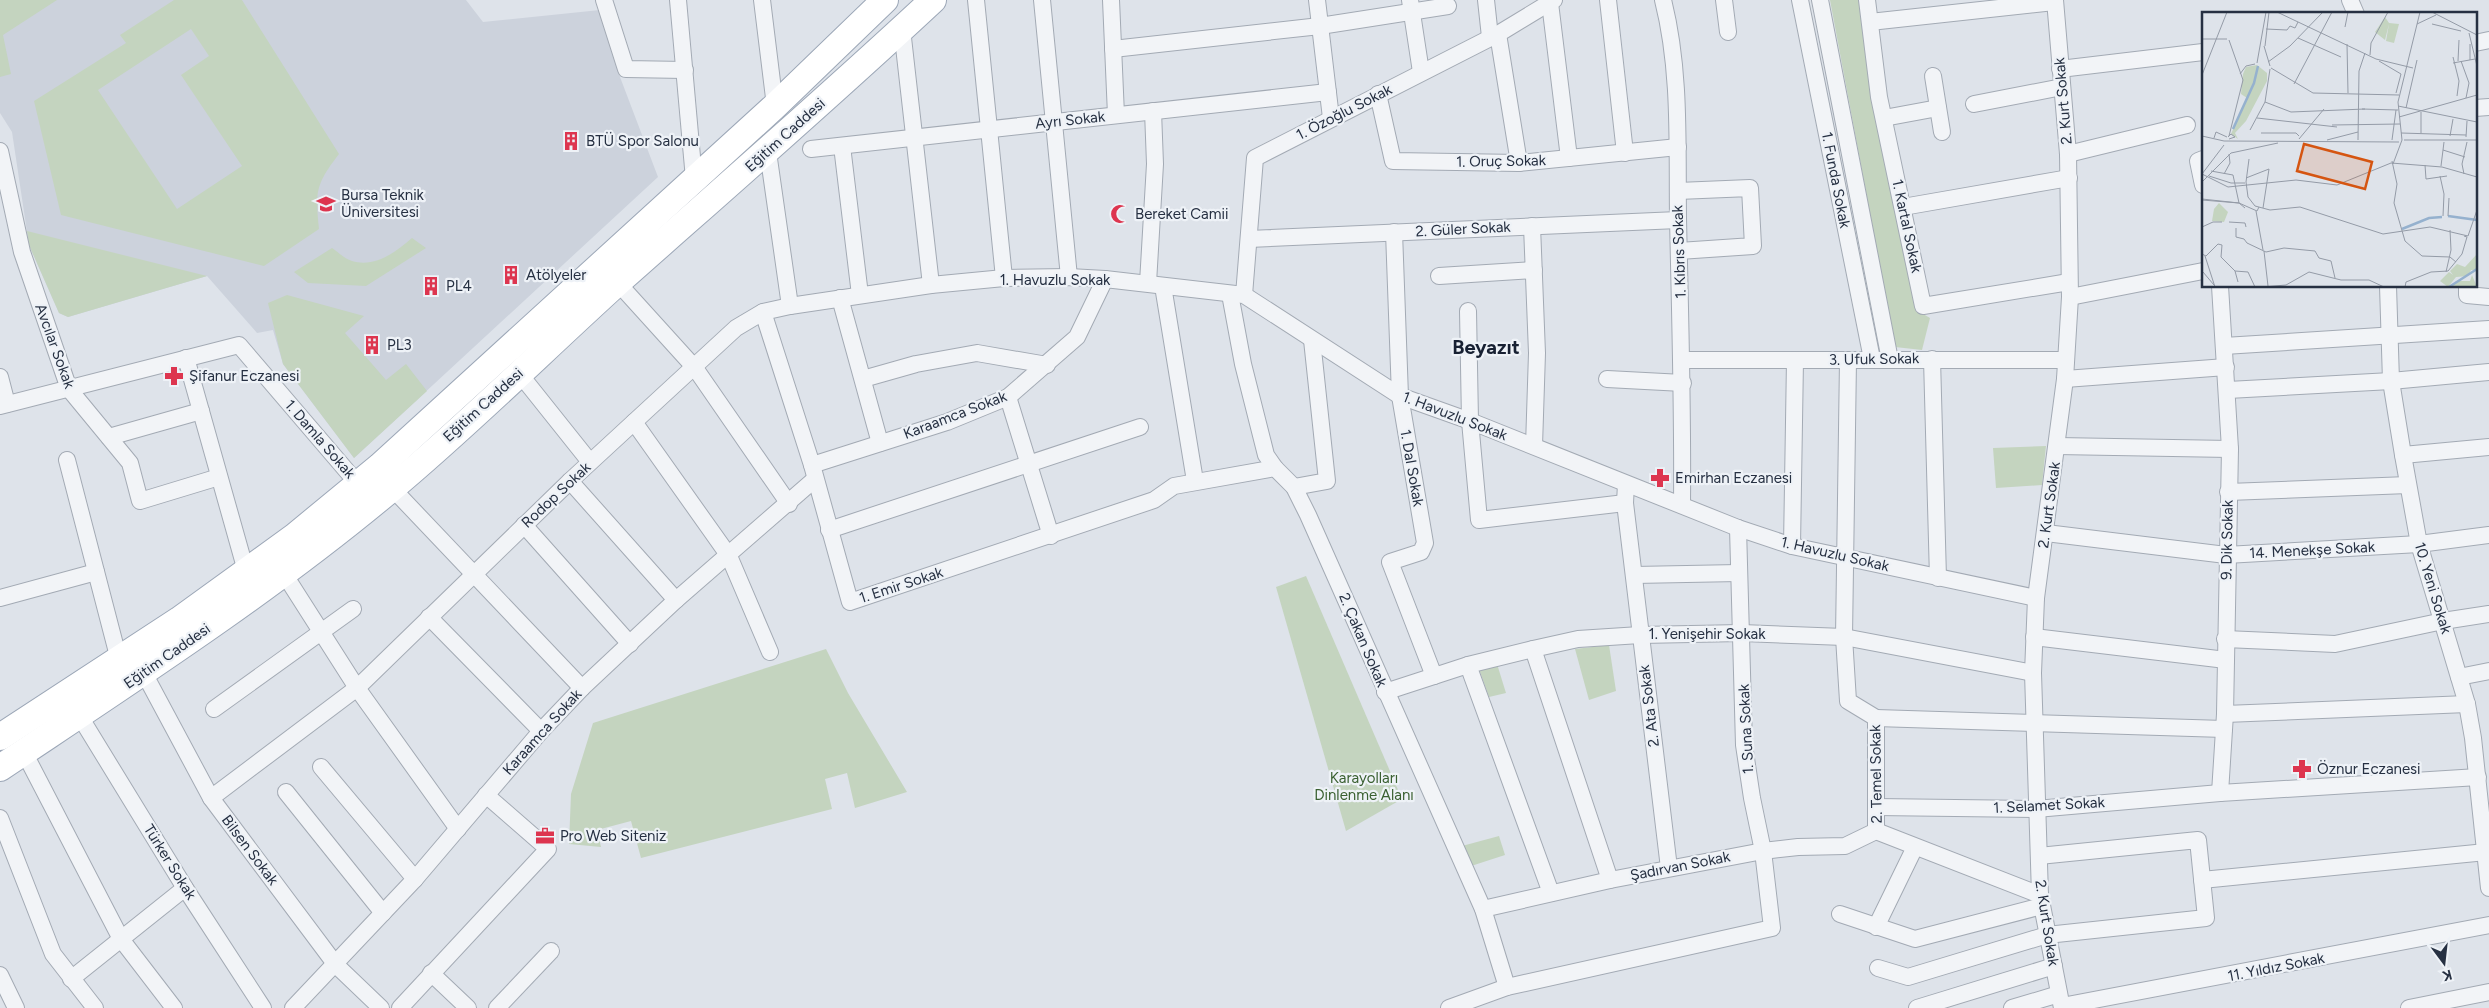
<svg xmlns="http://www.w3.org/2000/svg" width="2489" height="1008" font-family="Figtree,sans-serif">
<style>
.built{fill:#ccd2dc}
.green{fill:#c4d4bf;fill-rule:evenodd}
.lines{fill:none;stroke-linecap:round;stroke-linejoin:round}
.street-casing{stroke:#a3aab4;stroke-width:18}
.primary-casing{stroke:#9ca7b7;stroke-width:28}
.street{stroke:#f2f4f7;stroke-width:16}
.primary{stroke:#fff;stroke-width:26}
.labels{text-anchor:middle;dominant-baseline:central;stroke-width:4.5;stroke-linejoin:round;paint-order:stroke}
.street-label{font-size:15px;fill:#263042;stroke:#eef2f7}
.poi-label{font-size:15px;fill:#263042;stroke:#eef2f7;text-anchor:start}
.park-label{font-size:15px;fill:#3a6031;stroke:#eef2f7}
.district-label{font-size:20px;font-weight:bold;fill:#182133;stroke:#eef2f7}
.inset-river{fill:none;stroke:#95b1ce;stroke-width:2.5}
.inset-road{fill:none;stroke:#949ba7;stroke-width:1}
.view{fill:#d55511;fill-opacity:0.15;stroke:#d55511;stroke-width:2.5}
.inset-edge{fill:none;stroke:#263042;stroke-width:2.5}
</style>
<rect width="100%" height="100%" fill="#dee3ea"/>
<!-- built -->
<path class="built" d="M0,0H466L483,22L600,10L620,77L658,177L354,458L283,364L273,330L257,333L207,276L68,317L59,313L29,245L12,132L0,113Z"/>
<!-- green -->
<g class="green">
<path d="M0,0H57L3,35L11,74L0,77Z"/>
<path d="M174,0H242L339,154C316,184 315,191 319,229L264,266L61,215L34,101L126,43L120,35ZM191,29L209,56L181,75L242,166L177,209L98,90Z"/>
<path d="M1830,0H1861L1918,311L1930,318L1922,350L1895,347Z"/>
<path d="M27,231L207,276L68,317L59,313L29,245Z"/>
<path d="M412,238L426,248L366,286L308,283L294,272L332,248C338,252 345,259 352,261C375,268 396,252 412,238Z"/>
<path d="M287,295L364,316L345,333L386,380L406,364L427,391L354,458L283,364L268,303Z"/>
<path d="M2046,446L2042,485L1996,488L1993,448Z"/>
<path d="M1306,576L1402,799L1346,831L1276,587Z"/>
<path d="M1609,645L1616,691L1589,700L1575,649Z"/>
<path d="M826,649L848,693L907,792L855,808L847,773L825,779L832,809L641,858L631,821L597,830L601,847L569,844L571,794L593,723Z"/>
<path d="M1497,664L1506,693L1489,697L1479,669Z"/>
<path d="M1499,836L1505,855L1468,867L1462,846Z"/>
</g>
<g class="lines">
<!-- street casing -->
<g class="street-casing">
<g id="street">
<path d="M604,0L626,69L685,70"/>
<path d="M678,0L694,179"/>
<path d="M762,0L775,106"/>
<path d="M976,0L1004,278"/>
<path d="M1042,0L1069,277"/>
<path d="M1111,0L1116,115"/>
<path d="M1317,0L1331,118"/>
<path d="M1410,0L1421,72"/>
<path d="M1486,0L1490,37"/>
<path d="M1608,0L1625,153"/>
<path d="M1663,0C1681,71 1677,146 1678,218C1680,314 1683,409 1682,505"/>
<path d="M1724,0L1728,32"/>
<path d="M1800,0L1872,359"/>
<path d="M1820,0L1890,360"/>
<path d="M1867,0L1879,97L1923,306L2069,282"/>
<path d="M2055,0L2068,154L2070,297L2065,379L2036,598L2033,673L2040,895L2062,1008"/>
<path d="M2350,0L2356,14"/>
<path d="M1550,3L1569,158"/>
<path d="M1870,22L2054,2"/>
<path d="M902,29L931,285"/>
<path d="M1498,34L1519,163"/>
<path d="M2475,43L2489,40"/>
<path d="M1113,49L1320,26L1448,6"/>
<path d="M2060,69L2203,52"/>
<path d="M1933,76L1942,132"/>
<path d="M1378,94L1393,161L1519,163L1678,147"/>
<path d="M1974,104L2062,87"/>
<path d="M2475,108L2489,107"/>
<path d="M1884,118L1938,108"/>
<path d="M842,146L860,295"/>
<path d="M811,149L1328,92"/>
<path d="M0,151L22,252L69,389L130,463L140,501L219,477"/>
<path d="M768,152L790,306"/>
<path d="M2068,154L2187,125"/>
<path d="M2203,159L2198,161L2203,185"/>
<path d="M1678,191L1750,188L1753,246L1679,251"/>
<path d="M1903,207L2069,178"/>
<path d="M1532,226L1537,353L1534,446"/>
<path d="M1394,232L1400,396L1425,543L1421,552L1390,562L1434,676"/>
<path d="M1249,239L1678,220"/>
<path d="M1439,276L1534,270"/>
<path d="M618,283L695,368L789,504"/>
<path d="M1148,283L1155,164L1153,111"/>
<path d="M1163,286L1195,481"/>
<path d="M2220,286L2230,449L2225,714L2220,793"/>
<path d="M2388,286L2391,381L2403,455L2419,544L2467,704L2473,738L2489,888"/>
<path d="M2467,286V295L2489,297"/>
<path d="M1230,294L1243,364L1266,455L1275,468L1294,487L1308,515L1483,909L1507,987"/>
<path d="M1244,295L1255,158L1498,34L1554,0"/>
<path d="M2070,297L2203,271"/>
<path d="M840,298L880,443"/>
<path d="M1468,311L1470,421L1479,520L1625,503"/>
<path d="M763,312L812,465L850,602L1154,500L1174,486L1275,468"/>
<path d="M2224,346L2489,329"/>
<path d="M186,358L246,571"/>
<path d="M1932,359L1938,578"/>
<path d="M1683,360H2066"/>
<path d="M1848,360L1844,637L1848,701L1876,718V831L2040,895"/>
<path d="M519,373L590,462"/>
<path d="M0,377L7,404"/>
<path d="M863,379L916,364L977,353L1047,365"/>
<path d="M1607,379L1683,383"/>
<path d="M2065,379L2226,367"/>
<path d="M2228,390L2391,381L2489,372"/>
<path d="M1008,397L1051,536"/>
<path d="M0,406L239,345L358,484"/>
<path d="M634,422L729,556L770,652"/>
<path d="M109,437L201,411"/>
<path d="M2057,446L2230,449"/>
<path d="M2403,455L2489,447"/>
<path d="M67,460L119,660"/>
<path d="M812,465L947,422L1008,397L1077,337L1105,279"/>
<path d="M570,481L676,600"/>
<path d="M1626,484L1625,503L1669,868"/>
<path d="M1294,487L1327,481L1312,340"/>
<path d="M392,488L582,688"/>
<path d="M2228,492L2408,485"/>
<path d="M524,525L630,644"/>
<path d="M829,530L1140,427"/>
<path d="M2046,533L2226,555L2419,544L2489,535"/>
<path d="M1792,546L1795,360"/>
<path d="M283,572L357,688L458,829"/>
<path d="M1634,575L1739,573"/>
<path d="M0,598L96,572"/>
<path d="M429,617L541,731"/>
<path d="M2034,637L2226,660"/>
<path d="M2225,639L2335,644L2443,621L2489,614"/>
<path d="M1533,649L1610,880"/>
<path d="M1468,665L1551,893"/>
<path d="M144,673L211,798L336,965L381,1008"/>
<path d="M2459,677L2489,671"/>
<path d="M1385,692L1468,665L1533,649L1578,639L1640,635L1742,633L1844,637L2033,673"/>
<path d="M214,709L353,609"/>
<path d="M2225,714L2467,704"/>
<path d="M79,715L185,888L263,1008"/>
<path d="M1876,718L2224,729"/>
<path d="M24,752L121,939L174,1008"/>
<path d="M321,767L415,879"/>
<path d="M286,792L383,913"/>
<path d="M211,798L357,688L570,481L736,328L763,312L790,306L931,285L1004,278L1069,277L1105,279L1244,295L1400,396L1470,421L1738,528L1792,546L2036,598"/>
<path d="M1876,807L2036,809L2220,793L2478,777"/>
<path d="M0,818L53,954L95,1008"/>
<path d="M2202,880L2486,852"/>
<path d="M1483,909L1610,880L1763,851L1798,847L1845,846L1876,831"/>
<path d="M1840,914L1915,939L2042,906"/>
<path d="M1876,927L1915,847"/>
<path d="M1878,968L1908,977L2047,935L2206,918L2198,840L2039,856"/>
<path d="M431,973L468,1008"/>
<path d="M0,975L16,1008"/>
<path d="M71,979L185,888"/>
<path d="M2062,1006L2489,925"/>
<path d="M293,1008L415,879L541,731L582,688L676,600L815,479"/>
<path d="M400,1008L548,849L486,795"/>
<path d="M497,1008L551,951"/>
<path d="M1449,1008L1507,987L1772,928L1763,851L1752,798L1744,745L1738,528"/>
<path d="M1917,1008L2054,966"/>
<path d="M2012,1008L2059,994"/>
<path d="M2409,1008L2489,992"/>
</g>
</g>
<!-- primary casing -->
<g class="primary-casing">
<g id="primary">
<path d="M0,737L179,620L295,536L380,466L775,106L885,0"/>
<path d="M0,768C133,679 268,592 391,489C469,424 541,352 616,284C722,190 829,97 933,0"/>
</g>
</g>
<!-- street -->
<use href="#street" class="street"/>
<!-- primary -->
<use href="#primary" class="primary"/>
</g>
<!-- icons -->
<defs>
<g id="building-bare" transform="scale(1.5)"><path d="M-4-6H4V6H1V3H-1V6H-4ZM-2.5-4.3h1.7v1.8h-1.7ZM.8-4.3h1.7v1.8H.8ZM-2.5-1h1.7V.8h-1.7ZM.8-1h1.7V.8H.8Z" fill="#dd354f" stroke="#eef2f7" stroke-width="2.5" paint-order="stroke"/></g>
<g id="university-bare" transform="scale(1.5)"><path d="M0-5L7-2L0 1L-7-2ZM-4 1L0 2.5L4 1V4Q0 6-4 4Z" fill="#dd354f" stroke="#eef2f7" stroke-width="2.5" paint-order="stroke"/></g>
<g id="mosque-bare" transform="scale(1.5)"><path d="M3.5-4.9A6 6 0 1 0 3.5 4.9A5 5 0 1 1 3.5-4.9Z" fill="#dd354f" stroke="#eef2f7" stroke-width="2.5" paint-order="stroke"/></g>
<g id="pharmacy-bare" transform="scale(1.5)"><path d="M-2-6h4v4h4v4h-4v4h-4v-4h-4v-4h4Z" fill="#dd354f" stroke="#eef2f7" stroke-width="2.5" paint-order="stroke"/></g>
<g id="office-bare" transform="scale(1.5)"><path d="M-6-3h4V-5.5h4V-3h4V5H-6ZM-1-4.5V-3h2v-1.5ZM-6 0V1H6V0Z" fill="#dd354f" stroke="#eef2f7" stroke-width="2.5" paint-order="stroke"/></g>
</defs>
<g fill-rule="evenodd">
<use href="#building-bare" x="571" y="141"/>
<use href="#university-bare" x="326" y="204"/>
<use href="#mosque-bare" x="1120" y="214"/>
<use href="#building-bare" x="511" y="275"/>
<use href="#building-bare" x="431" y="286"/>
<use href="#building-bare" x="372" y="345"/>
<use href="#pharmacy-bare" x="174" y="376"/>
<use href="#pharmacy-bare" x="1660" y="478"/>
<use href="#pharmacy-bare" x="2302" y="769"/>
<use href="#office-bare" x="545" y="836"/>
</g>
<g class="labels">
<!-- street labels -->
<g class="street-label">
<text transform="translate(2063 101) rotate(-95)">2. Kurt Sokak</text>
<text transform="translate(1344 112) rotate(-27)">1. Özoğlu Sokak</text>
<text transform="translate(1070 120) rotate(-6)">Ayrı Sokak</text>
<text transform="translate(785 135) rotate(-42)">Eğitim Caddesi</text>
<text transform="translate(1501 161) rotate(-1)">1. Oruç Sokak</text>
<text transform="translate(1836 180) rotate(79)">1. Funda Sokak</text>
<text transform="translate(1907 226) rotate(78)">1. Kartal Sokak</text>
<text transform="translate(1463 229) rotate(-3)">2. Güler Sokak</text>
<text transform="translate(1679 252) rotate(-92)">1. Kıbrıs Sokak</text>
<text x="1055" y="280">1. Havuzlu Sokak</text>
<text transform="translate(55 346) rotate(70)">Avcılar Sokak</text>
<text transform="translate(1874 359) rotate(-1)">3. Ufuk Sokak</text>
<text transform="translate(483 405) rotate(-42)">Eğitim Caddesi</text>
<text transform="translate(955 415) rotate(-21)">Karaamca Sokak</text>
<text transform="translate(1455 416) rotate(21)">1. Havuzlu Sokak</text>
<text transform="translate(320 439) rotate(49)">1. Damla Sokak</text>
<text transform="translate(1412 468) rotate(80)">1. Dal Sokak</text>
<text transform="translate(556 495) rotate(-43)">Rodop Sokak</text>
<text transform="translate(2049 505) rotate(-82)">2. Kurt Sokak</text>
<text transform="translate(2227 540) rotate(-89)">9. Dik Sokak</text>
<text transform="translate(2312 550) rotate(-3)">14. Menekşe Sokak</text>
<text transform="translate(1835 554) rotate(13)">1. Havuzlu Sokak</text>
<text transform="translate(901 585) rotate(-18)">1. Emir Sokak</text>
<text transform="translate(2433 588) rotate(73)">10. Yeni Sokak</text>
<text x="1707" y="634">1. Yenişehir Sokak</text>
<text transform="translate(1363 640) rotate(67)">2. Çakan Sokak</text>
<text transform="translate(167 656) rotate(-35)">Eğitim Caddesi</text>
<text transform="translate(1649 706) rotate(-97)">2. Ata Sokak</text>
<text transform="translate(1746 729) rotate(-93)">1. Suna Sokak</text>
<text transform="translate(542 732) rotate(-48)">Karaamca Sokak</text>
<text transform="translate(1876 774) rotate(-91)">2. Temel Sokak</text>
<text transform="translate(2049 805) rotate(-3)">1. Selamet Sokak</text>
<text transform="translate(250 850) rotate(53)">Bilsen Sokak</text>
<text transform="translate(170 862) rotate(58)">Türker Sokak</text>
<text transform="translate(1680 866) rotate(-11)">Şadırvan Sokak</text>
<text transform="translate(2047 923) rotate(81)">2. Kurt Sokak</text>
<text transform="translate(2276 967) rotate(-11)">11. Yıldız Sokak</text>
</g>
<!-- poi labels -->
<g class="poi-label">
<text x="586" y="141">BTÜ Spor Salonu</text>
<text x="341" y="195">Bursa Teknik<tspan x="341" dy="17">Üniversitesi</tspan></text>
<text x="1135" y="214">Bereket Camii</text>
<text x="526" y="275">Atölyeler</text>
<text x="446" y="286">PL4</text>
<text x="387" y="345">PL3</text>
<text x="189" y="376">Şifanur Eczanesi</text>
<text x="1675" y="478">Emirhan Eczanesi</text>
<text x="2317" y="769">Öznur Eczanesi</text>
<text x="560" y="836">Pro Web Siteniz</text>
</g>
<!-- park labels -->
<g class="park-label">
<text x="1364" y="778">Karayolları<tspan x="1364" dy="17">Dinlenme Alanı</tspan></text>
</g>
<!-- district labels -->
<g class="district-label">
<text x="1486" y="347">Beyazıt</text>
</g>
</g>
<!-- overview -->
<g transform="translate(2202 12)">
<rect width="275" height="275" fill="#dee3ea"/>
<path d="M183,5L187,11L197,12L192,31L184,29L187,12L183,28L173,20ZM55,53L65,61V69L44,109L33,121L36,127L29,122L45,86L39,82L41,62L44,55ZM17,191L26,200L22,210L10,209L12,197ZM275,242V258H269L266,264L254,265L246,275L238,269L247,260L251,263L248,259L255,252L263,255ZM270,263L275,275H250L254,269H268Z" fill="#c4d4bf"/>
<path class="inset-river" d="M31,117L52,71L56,54M246,204L275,208M200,217L227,206L240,205M247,275L275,257"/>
<path class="inset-road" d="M75,0L174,47L211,56M230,0L275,23M215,12L234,3M230,12L259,19M143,15L146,0M64,17L85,18L88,14L93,16L96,10M267,21L275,54M96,26L139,45M0,27H25M145,32L146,81M268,32V48M62,34L68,54M63,34L67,0M168,43L169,31L186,0M251,45L257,69L255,84M177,49L199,62L194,81M256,49L257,28M259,49L267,71L264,86M66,50L88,34L121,0M55,51L64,0M251,51L273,47M69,56L111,81L197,83M38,62L44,54L53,52M0,63L25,0M92,72L130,0M63,90L89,100L163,97M196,94L275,110M204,96L215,48M160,97L196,98M197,105L275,83M55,106L135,115M130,113L198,112M48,118L63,90L68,57M59,121H94L97,124M199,121L264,123M219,121V100M0,124L22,129L197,130M27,124L41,68L27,28M248,124L251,107M26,125L29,122L33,125L27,127M264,125L265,109M12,126L14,120L25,125M97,127L122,97M125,128L156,120M156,128L157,59L163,41M190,128L194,98M202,128H275M22,133L0,162L26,175L94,168L135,173L189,151L240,155L275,165M241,138L263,145M47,147L44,170L46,185L53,194L68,198L98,195L181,222L228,215L266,224L275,198M190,149L195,172L192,191L203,229L220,244L248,245L254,250M191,152L200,128L196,90L218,0M223,153L224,167L245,164M239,154L242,130M9,159L31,163L37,191M22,162L28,151L27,142M262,162L260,152L265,130M7,164L29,171H43M238,164L242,182L241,204M44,166L67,157L61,196M0,170L29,141L76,131M0,187L37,191L55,199L57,195M0,188L37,191L43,196M54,199L61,238M246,204L247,186M27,210L43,211L44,215M0,215L11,210H20M34,216V225L42,227L45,231L64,240L82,236L113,239L117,246L129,249L133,266M62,239L66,274M0,242L4,244L16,232L20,233L19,245L33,259L36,270M3,244L13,275M33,259L46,260L53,275M1,260L12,273M244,260L249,238L248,218M61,275L84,273L107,260L139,268H167L182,275M203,275L204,270L229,260L246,259L260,242L265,225L262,224"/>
<path class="view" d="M102,132L170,150L163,177L95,159Z"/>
<rect width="275" height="275" class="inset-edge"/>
</g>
<!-- north arrow -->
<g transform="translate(2444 963) rotate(165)" stroke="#eef2f7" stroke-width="4" paint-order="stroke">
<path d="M0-4L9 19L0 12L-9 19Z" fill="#263042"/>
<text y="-8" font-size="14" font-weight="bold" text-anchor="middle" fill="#263042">K</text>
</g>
</svg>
